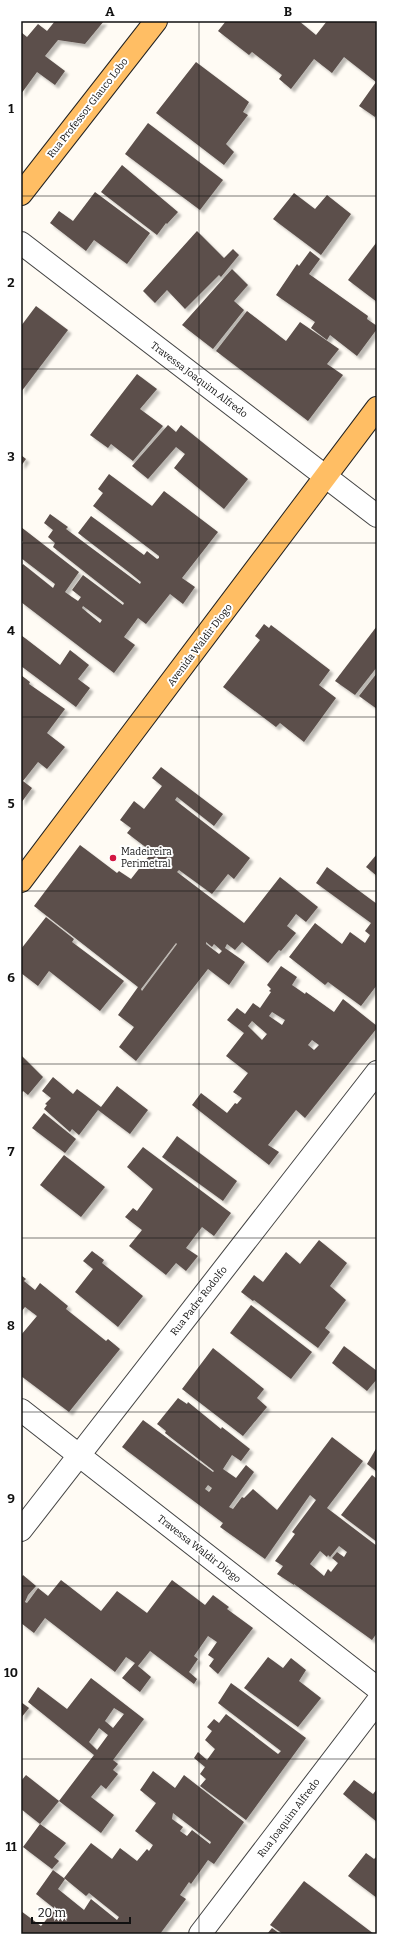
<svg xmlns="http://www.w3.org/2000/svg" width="398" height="1955" font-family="Bitter,serif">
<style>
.building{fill:#5b4f4b;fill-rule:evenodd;filter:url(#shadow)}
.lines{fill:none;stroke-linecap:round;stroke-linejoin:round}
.street-casing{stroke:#444;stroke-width:24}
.primary-casing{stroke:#222;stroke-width:24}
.street{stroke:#fff;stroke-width:22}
.primary{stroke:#ffbe64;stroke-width:22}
.grid{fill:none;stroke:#111;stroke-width:1;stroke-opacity:0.55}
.poi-dot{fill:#d31641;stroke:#fff;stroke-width:1.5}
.labels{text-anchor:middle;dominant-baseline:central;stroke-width:4;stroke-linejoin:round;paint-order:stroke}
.street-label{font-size:10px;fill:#111;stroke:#fff}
.poi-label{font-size:10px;fill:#111;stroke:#fff;text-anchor:start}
.neatline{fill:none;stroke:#111;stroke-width:1.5}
.grid-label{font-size:13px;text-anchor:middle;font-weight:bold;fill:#111}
</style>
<defs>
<filter id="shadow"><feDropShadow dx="3.5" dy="3.5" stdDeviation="1" flood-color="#0004"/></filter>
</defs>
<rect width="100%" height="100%" fill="#fffbf4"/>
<!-- building -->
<g class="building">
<path d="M55,21H104L85,44L58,40L45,56L65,71L55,85L37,72L21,94V32L27,37L38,24L47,31Z"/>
<path d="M226,21H299L316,35L327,21H377V113L375,117L359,106L376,82L344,57L332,73L314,59L291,89L279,79L282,75L252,52L249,55L218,31Z"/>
<path d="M196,62L249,102L243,112L248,115L226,144L234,152L224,165L156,113Z"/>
<path d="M148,123L223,180L200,210L125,154Z"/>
<path d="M122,165L178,212L167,224L166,223L157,235L101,192Z"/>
<path d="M95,192L150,233L127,264L94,240L86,251L50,223L59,211L73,221Z"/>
<path d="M294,193L315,209L327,195L351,214L321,255L273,219Z"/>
<path d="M197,231L224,258L233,249L239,255L221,277L219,275L185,309L167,290L155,303L143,291Z"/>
<path d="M376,243L377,244V302L348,280Z"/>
<path d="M310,251L320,259L309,274L368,316L367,319L377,326V329L357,356L330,335L327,340L311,328L315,322L276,295L297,264L299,266Z"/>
<path d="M232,269L248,285L234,301L244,310L213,349L182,325Z"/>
<path d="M36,306L68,330L21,392V326Z"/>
<path d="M247,311L286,341L300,322L339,349L327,364L343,375L308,421L216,351Z"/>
<path d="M137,374L157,389L140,409L163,426L133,461L111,444L108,448L90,435Z"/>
<path d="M168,425L176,432L181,425L248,479L224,509L174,468L185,454L176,447L148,479L132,466Z"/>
<path d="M21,455L26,459L21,466Z"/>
<path d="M109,474L152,506L164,491L218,532L182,578L195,587L183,604L170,594L146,624L138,618L124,637L135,645L114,673L21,602V567L23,564L53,588L55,584L21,558V546L23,542L21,540V527L79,572L65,592L72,597L78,601L81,597L72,590L83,575L123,605L124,603L53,547L55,543L48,537L53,530L44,523L50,514L68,527L66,529L140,584L141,582L130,573L78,533L91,516L144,555L147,551L157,559L159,558V556L93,506L103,493L98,489ZM83,606L102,620L100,623L82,608Z"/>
<path d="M264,624L269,628L271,625L330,670L319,685L336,698L304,742L280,723L276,727L223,687L260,640L255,636Z"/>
<path d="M377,626V667L355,695L335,681Z"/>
<path d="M21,635L60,665L70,650L89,665L78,679L90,688L76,707L21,666Z"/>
<path d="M377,673V709L359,696Z"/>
<path d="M21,675L30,682L29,684L65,709L47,733L65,747L47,769L38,762L23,781L32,788L21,803Z"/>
<path d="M161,767L223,814L214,826L177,797L175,800L250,858L234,879L228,874L212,894L179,870L177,872L244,923L280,877L318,907L306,922L296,914L287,926L296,933L281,951L279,950L268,963L242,942L235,950L227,944L225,948L245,962L229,985L208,969L136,1061L119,1047L134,1027L118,1015L138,987L34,906L80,845L117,873L119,871L131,879L152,852L127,833L131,828L120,820L134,801L144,809L162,786L152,778ZM206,942L212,947L214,944L222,951L219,954L206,944ZM176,943L177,944L142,991L141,989Z"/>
<path d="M377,854V876L366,867Z"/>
<path d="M327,867L377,904V985L361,1006L328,982L325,985L289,957L315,923L342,944L350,932L365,943L370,935L365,931L371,923L316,883Z"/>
<path d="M46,917L74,939L72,942L124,981L100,1011L49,971L38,986L21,973V949Z"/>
<path d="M281,966L297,977L292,985L305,994L306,992L334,1012L343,999L377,1026V1028L305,1118L296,1110L268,1145L279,1152L269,1165L192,1105L201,1093L227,1113L235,1103L237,1104L242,1098L233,1092L248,1073L226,1056L244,1033L227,1020L237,1008L245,1014L253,1003L260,1008L271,992L269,991L271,989L267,985ZM272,1012L285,1020L282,1025L269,1016ZM252,1021L267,1034L262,1040L248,1026ZM312,1040L319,1045L314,1050L308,1045Z"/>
<path d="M21,1055L43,1077L28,1095L23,1091L21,1094Z"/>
<path d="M53,1077L73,1094L77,1089L101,1107L117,1086L148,1110L130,1134L98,1110L79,1135L72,1129L70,1132L44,1109L47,1105L45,1104L51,1098L42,1091Z"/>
<path d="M44,1113L76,1139L65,1153L32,1128Z"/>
<path d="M177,1136L237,1181L223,1201L162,1157Z"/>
<path d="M143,1147L231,1213L214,1236L202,1227L186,1248L198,1256L186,1271L176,1263L166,1275L129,1246L142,1230L125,1217L133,1208L137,1211L153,1189L127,1167Z"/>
<path d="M64,1155L105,1187L81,1217L40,1185Z"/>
<path d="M319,1240L347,1263L330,1286L346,1300L325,1328L330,1332L318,1348L254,1300L253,1301L241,1292L254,1275L263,1282L286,1252L300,1264Z"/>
<path d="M92,1251L104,1260L102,1263L143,1296L118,1327L75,1292L93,1269L83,1261Z"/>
<path d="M21,1275L26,1279L24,1281L35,1290L40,1283L68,1306L66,1309L106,1341L108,1339L120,1349L69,1412L21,1376V1335L37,1316L25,1307L21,1312Z"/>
<path d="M251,1305L312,1352L291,1379L230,1333Z"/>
<path d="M344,1346L377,1371V1379L367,1391L332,1363Z"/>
<path d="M213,1348L264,1389L257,1398L267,1407L243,1436L182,1389Z"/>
<path d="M178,1398L187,1404L188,1402L221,1429L222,1427L250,1449L241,1461L232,1455L223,1469L236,1478L246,1465L254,1472L229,1507L233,1509L242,1497L244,1498L253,1489L277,1510L332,1437L363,1461L327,1508L377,1546V1633L372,1640L294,1584V1585L277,1574L283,1566L275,1561L295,1534L292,1532L316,1500L310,1495L265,1559L220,1527L223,1523L122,1447L143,1420L213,1472L214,1471L165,1433L166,1431L157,1424ZM208,1485L212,1488L209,1492L205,1489ZM339,1546L347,1552L344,1557L337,1552L332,1558L338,1563L331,1572L328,1569L324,1576L310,1564L320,1551L327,1557L328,1555L330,1557Z"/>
<path d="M377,1447V1472L367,1464Z"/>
<path d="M372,1475L377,1479V1542L341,1515Z"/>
<path d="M23,1575L36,1586L28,1595L25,1602L27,1603L38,1588L48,1596L61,1580L101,1611L117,1591L147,1613L172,1580L205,1605L213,1595L229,1607L227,1609L253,1628L218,1674L209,1666L214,1659L208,1655L217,1642L208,1636L194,1656L198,1659L189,1672L197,1679L194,1684L150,1651L138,1666L151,1677L140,1692L122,1678L135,1663L126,1657L115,1672L45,1618L34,1633L21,1623V1578Z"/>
<path d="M268,1657L283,1668L291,1658L306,1670L299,1681L321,1698L298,1727L244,1688Z"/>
<path d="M91,1678L144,1719L113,1760L118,1764L113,1770L118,1774L106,1789L101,1785L91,1797L114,1815L101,1833L59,1801L94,1755L28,1702L38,1687L67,1709ZM114,1708L124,1714L113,1728L105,1721ZM99,1728L108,1735L97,1750L89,1742Z"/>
<path d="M231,1683L306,1738L246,1820L200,1786L206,1779L200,1774L205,1767L194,1758L198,1752L207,1760L215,1749L205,1740L212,1731L207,1727L214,1719L219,1723L226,1714L278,1754L281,1751L218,1703Z"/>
<path d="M21,1702L29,1708L21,1718Z"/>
<path d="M153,1771L175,1788L184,1775L244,1822L214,1864L208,1860L191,1884L189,1882L180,1895L186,1899L160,1934H21V1911L41,1926L55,1909L36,1894L53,1870L65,1879L58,1889L84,1910L91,1899L117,1920L119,1917L89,1893L86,1896L64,1878L91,1843L112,1859L120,1848L137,1861L147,1849L149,1851L153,1845L135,1831L156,1803L140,1790ZM173,1813L211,1842L210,1844L192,1830L187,1836L180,1831L183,1827L172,1819Z"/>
<path d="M26,1775L59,1801L40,1824L21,1809V1781Z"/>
<path d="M354,1780L373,1794L377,1789V1822L343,1794Z"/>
<path d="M40,1824L66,1843L54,1857L59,1861L52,1869L23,1847Z"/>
<path d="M366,1853L374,1859L377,1856V1898L348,1876Z"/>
<path d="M304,1881L374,1934H283L270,1925Z"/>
<path d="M272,1928L280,1934H267Z"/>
</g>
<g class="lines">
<!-- street casing -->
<g class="street-casing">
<g id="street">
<path d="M21,243L377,516"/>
<path d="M21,1410L377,1688"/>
<path d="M21,1530L377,1072"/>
<path d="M200,1934L377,1702"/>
</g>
</g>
<!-- primary casing -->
<g class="primary-casing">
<g id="primary">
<path d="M21,194L156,21"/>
<path d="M21,881L377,408"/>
</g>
</g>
<!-- street -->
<use href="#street" class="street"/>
<!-- primary -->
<use href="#primary" class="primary"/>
</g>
<!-- grid -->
<path class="grid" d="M199,21V1934M21,196H377M21,369H377M21,543H377M21,717H377M21,891H377M21,1064H377M21,1238H377M21,1412H377M21,1586H377M21,1759H377"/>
<!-- markers -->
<circle class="poi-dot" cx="113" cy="858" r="4"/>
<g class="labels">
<!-- street labels -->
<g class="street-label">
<text transform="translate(88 108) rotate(-52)">Rua Professor Glauco Lobo</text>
<text transform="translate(199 380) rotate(37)">Travessa Joaquim Alfredo</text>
<text transform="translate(200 645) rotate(-53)">Avenida Waldir Diogo</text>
<text transform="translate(199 1301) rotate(-52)">Rua Padre Rodolfo</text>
<text transform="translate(199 1549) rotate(38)">Travessa Waldir Diogo</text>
<text transform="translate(289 1818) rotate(-53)">Rua Joaquim Alfredo</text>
</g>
<!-- poi labels -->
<g class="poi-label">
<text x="121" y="852">Madeireira<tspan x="121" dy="12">Perimetral</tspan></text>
</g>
</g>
<!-- border -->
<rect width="398" height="1955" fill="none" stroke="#ffffff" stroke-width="44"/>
<!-- scale -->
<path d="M32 1917v6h98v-6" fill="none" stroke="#111111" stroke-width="2"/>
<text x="38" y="1917" font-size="12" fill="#111111" stroke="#ffffff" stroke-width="3" paint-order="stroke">20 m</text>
<rect x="22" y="22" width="354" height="1911" class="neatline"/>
<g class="grid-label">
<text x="110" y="16">A</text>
<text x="288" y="16">B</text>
<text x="11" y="113">1</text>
<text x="11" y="287">2</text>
<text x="11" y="461">3</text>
<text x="11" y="635">4</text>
<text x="11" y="808">5</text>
<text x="11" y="982">6</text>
<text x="11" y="1156">7</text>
<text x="11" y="1330">8</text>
<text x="11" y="1503">9</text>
<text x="11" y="1677">10</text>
<text x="11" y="1851">11</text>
</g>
</svg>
